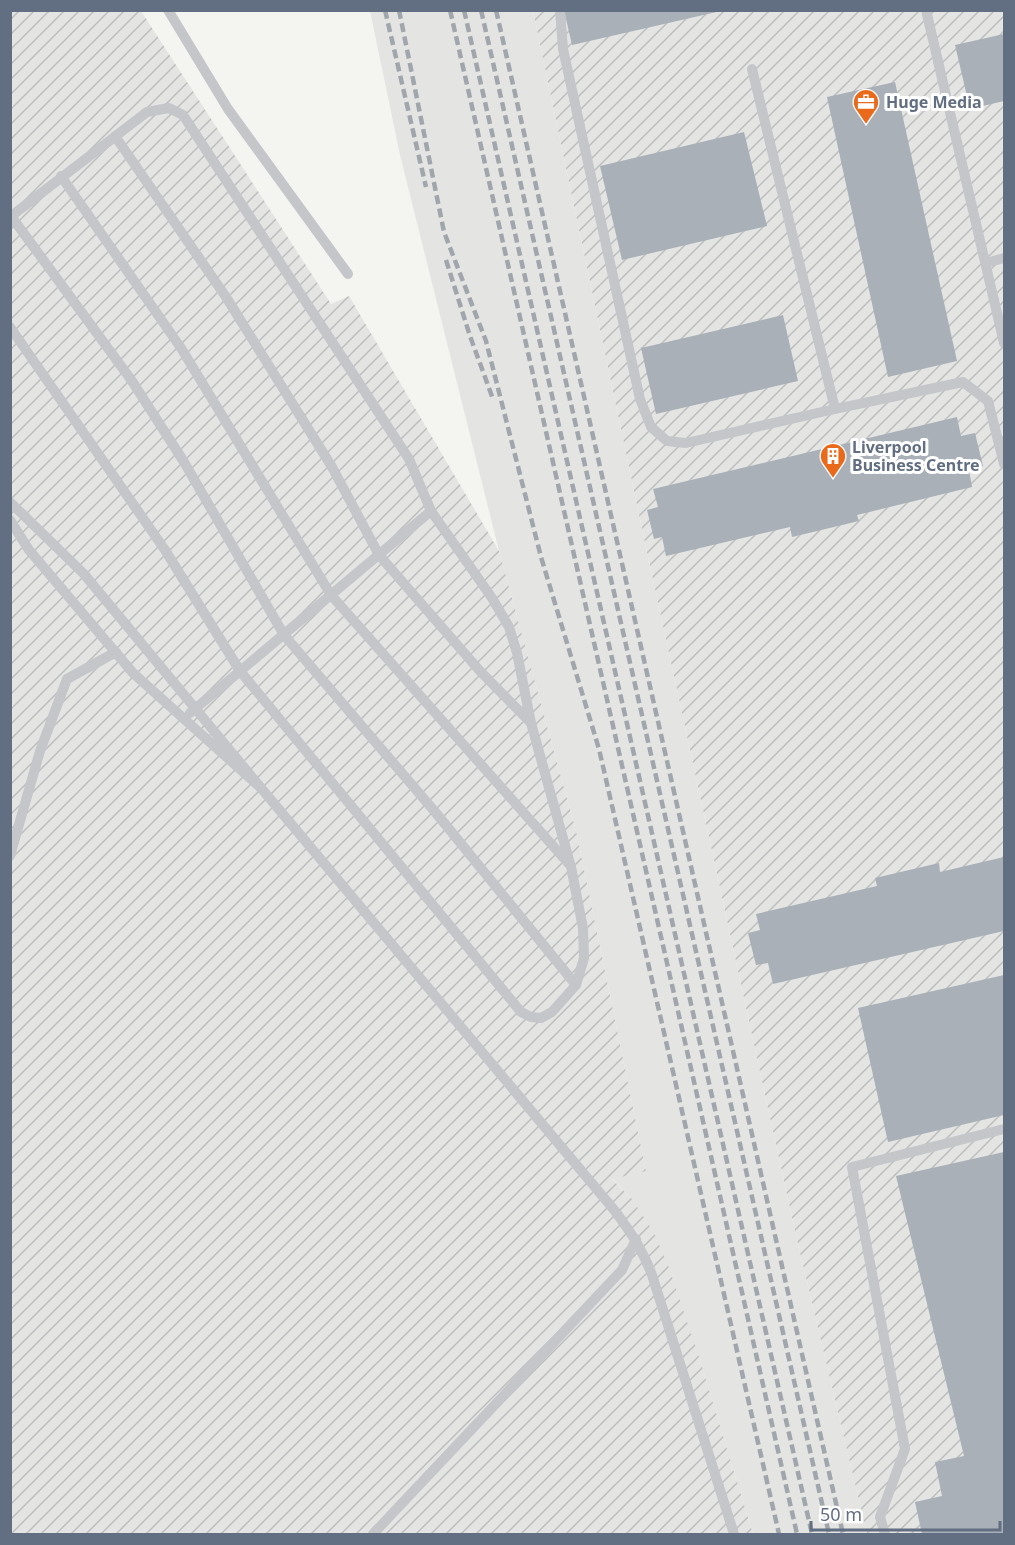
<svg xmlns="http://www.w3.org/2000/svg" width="1015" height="1545" font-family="'Noto Sans',sans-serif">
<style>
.built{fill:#e4e5e3}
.industrial{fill:url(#industrial-furrows)}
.building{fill:#a9b0b7}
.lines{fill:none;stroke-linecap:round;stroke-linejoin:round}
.lane{stroke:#c4c6ca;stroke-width:10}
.rail{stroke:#a1a6ad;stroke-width:4.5;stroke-dasharray:9 4.5;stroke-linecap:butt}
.labels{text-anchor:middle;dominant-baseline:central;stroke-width:6;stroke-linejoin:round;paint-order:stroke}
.poi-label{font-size:16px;font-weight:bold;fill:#626f82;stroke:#fff;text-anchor:start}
</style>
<defs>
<pattern id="industrial-furrows" width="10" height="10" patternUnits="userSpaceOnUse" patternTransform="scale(1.5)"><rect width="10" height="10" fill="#e4e5e3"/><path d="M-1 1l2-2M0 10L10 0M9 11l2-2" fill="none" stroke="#bcbebd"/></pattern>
</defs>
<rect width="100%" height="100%" fill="#f4f4f0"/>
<!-- built -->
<path class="built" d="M370,11H533L642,529L758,1063L797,1240L867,1534H753L699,1357L632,1199L612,1178L646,1171L577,835L499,551L400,155Z"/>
<!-- industrial -->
<g class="industrial">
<path d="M10,11H141L331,304L349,296L499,551L577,835L646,1171L612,1179L632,1199L654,1233L668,1265L699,1357L753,1534H11Z"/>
<path d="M533,11H1004V1534H867L797,1240L758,1063L642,529Z"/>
</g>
<!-- building -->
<g class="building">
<path d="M564,10H721V11L572,45Z"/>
<path d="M1004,34V101L970,109L955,45Z"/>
<path d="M895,82L957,361L888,377L827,97Z"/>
<path d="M744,132L767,226L622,260L600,166Z"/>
<path d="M783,315L798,381L656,414L641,348Z"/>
<path d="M957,417L961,436L975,433L983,466L969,470L972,487L857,515L859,521L792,537L790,527L666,556L662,537L654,539L647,510L658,507L653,489Z"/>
<path d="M1004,857V931L773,984L768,963L756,965L748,933L760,930L756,914L877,886L875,878L939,863L940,872Z"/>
<path d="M1004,975V1115L888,1142L858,1008Z"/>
<path d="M1004,1152V1534H922L915,1502L942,1496L935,1462L964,1456L896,1176Z"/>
</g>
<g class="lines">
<!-- lane -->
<g class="lane">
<path d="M168,10L228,109L348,274"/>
<path d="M560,10L563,49L640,399L651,427L667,441L686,443L835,409L963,382L988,401L1004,464"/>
<path d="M926,10L1004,343"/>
<path d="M752,69L835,409"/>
<path d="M115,136L226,297L332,467L379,555L479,670L531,723"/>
<path d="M61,176L181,348L331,595L569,864"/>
<path d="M11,216L132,381L184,462L284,635L436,813L576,985"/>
<path d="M10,217L147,112L169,108L183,115L409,459L431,511L492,598L509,627L517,653L531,723L571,867L583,928L584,958L576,985L552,1012L541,1018L531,1017L521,1012L240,671L165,550L10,327"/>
<path d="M986,263L1004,258"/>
<path d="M10,502L84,574L261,788L133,673L29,550L10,520"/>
<path d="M190,713L431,511"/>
<path d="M261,788L615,1211C632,1234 642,1249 652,1275L734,1534"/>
<path d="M10,856L40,751L67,679L116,652"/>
<path d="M373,1534L622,1270L636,1239"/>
<path d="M885,1534L880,1517L905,1449L852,1167L1004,1129"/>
</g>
<!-- rail -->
<g class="rail">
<path d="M385,10L426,187"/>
<path d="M399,10L444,232L486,341L541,557L599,749L779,1534"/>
<path d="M450,10L797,1534"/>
<path d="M464,10L812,1534"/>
<path d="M481,10L829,1534"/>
<path d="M496,10L843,1534"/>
<path d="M446,260L470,336L493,399"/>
</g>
</g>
<!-- icons -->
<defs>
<g id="office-pin" transform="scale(1.35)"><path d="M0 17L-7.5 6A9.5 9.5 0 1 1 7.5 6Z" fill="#ea6a1b" stroke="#fff"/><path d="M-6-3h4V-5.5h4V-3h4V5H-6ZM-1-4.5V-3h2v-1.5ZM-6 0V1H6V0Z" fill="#fff"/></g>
<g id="building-pin" transform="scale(1.35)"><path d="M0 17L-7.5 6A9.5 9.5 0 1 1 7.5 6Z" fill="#ea6a1b" stroke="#fff"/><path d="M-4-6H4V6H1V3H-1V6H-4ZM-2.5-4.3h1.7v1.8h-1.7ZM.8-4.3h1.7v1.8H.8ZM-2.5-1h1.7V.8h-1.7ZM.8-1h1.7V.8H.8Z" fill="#fff"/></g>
</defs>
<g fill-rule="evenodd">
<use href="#office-pin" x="866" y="102"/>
<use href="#building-pin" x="833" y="456"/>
</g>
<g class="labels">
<!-- poi labels -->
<g class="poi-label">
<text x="886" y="102">Huge Media</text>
<text x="852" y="447">Liverpool<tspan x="852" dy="18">Business Centre</tspan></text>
</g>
</g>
<!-- border -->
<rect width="1015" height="1545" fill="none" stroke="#626f82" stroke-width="24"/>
<!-- scale -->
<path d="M811 1521v9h189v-9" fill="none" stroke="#626f82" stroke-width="3"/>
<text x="820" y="1521" font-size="18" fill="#626f82" stroke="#ffffff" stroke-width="4.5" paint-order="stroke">50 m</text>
</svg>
